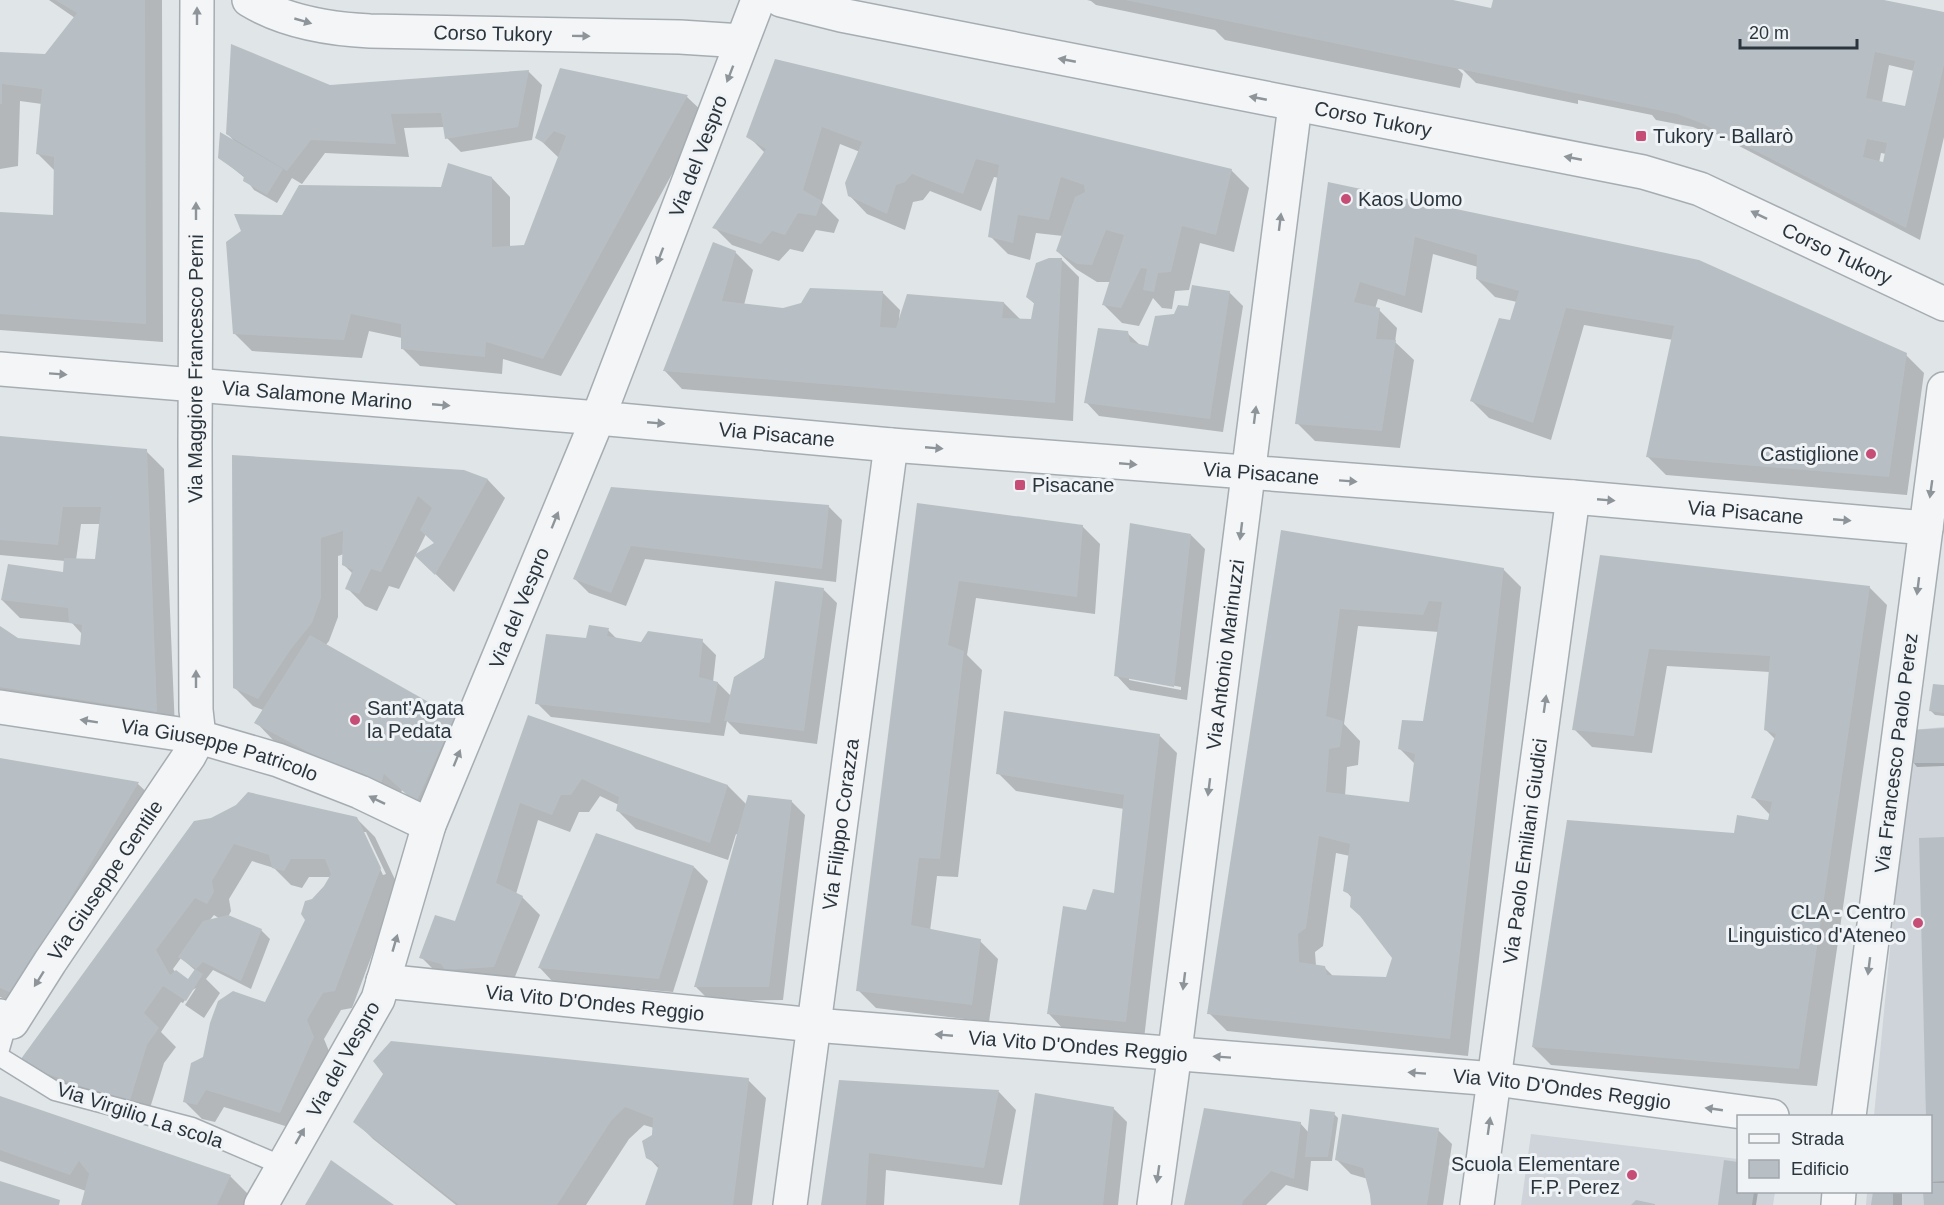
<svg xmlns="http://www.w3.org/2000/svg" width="1944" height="1205" font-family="Helvetica,sans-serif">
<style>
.built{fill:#ced4da}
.shadow{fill:#0003;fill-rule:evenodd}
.building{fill:#b8bfc4;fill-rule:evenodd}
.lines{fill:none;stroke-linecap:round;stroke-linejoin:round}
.service-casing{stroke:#a6adb2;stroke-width:21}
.minor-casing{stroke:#a6adb2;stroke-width:36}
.tertiary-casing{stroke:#a6adb2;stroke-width:36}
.service{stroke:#f3f5f7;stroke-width:18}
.minor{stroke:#f3f5f7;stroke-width:33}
.tertiary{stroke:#f3f5f7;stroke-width:33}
.oneway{fill:#8e959a}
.poi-dot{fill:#c54d76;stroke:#eff3f6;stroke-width:2}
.labels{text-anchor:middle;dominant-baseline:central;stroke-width:6;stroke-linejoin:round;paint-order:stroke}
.street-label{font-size:20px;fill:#2a353e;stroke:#eff3f6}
.poi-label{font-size:20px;fill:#2a353e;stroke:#eff3f6;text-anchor:start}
</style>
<rect width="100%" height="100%" fill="#e0e5e8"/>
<!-- built -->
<g class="built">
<path d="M1944,727V1205H1866L1867,1192H1930V1116H1874L1911,730Z"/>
<path d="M1531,1134L1738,1159V1192H1775L1773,1205H1521Z"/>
</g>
<!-- shadow -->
<g class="shadow">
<path d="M49,0H162L163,342L0,330V210V213L54,216L55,171L37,153L42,104L20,101L18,166L0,169V54L46,55L75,18Z"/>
<path d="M1087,0H1445L1492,10L1495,0H1876L1944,13V137L1920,240L1716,134L1715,136L1693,127L1656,120L1652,115L1578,100V104L1476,83L1460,67L1458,69L1463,74L1460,88L1225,40L1215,30L1096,5L1091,1ZM1889,65L1914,71L1906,108L1882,102ZM1881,153L1886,154L1884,164L1879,163Z"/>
<path d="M776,61L1231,170L1249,188L1234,252L1200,243L1189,290L1175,291L1172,309L1162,308L1153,298L1139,326L1122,323L1104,305L1111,282H1097L1076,269L1057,251L1063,236L1036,233L1030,260L1008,254L990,236L999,178L994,177L981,211L930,191L923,200L913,202L905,230L867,214L849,195L860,152L840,144L822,203L839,220L834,233L816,230L803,252L790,249L779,261L732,245L714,227L765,153L748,136Z"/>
<path d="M561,70L687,97L705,114L561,376L503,359L502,374L420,366L402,348V338L369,331L362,358L252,351L234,333L282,216L492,178L510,197V247L525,246L559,158L537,137Z"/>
<path d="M528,71L542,85L532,140L461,152L447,138L445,127L404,128L409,157L325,153L302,184L292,178L277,203L254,190L245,178L220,158L234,141L227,133L330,86Z"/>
<path d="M1329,184L1906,355L1924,373L1907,495L1666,475L1648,457L1673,340L1584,325L1551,440L1489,418L1471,400L1511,322L1517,302L1495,297L1477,279L1478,267L1433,254L1422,313L1378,299L1375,309L1379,310L1397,328L1395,342L1414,360L1400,448L1315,441L1297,423Z"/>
<path d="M735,252L753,270L744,305L783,309L882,292L900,310L899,319L1004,303L1021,320L1032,321L1036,305L1027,297L1061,259L1079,277L1073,421L682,389L665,371Z"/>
<path d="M1229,292L1243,306L1223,432L1099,416L1086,402L1127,333L1141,346L1149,348L1175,315L1189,307Z"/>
<path d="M0,438L146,451L164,469L175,729L0,701V628L17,640L81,647L82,634L72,623L20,618L2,600L64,574L65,561L0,555ZM81,524H101L97,561L76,560Z"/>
<path d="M234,456L463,472L488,480L505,498L454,592L416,555L435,543L426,534L399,589L389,586L377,611L365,606L347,588L353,574L343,564L344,554L338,556V617L329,641L325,646L454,718L472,736L435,819L402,790L397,806L273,740L256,722L263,710L253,706L235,688Z"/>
<path d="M612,489L828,506L842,520L836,582L645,559L626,606L589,593L575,579Z"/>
<path d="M918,505L1082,526L1100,544L1095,614L976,598L967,655L982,670L958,877L937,876L930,931L980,941L998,959L989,1022L876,1008L858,990Z"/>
<path d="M1282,531L1503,569L1521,587L1468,1056L1227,1031L1209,1013ZM1358,626L1439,632L1424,723L1400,749L1415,764L1410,804L1345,796L1347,767L1358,765L1360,741L1344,724ZM1336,853L1350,856L1345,890L1352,898L1394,958L1387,978L1334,977L1325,968L1316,966L1315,952L1323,946Z"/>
<path d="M1191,535L1205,549L1187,700L1130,690L1116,675ZM1129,677L1181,687V690L1129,680Z"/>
<path d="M1601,557L1869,587L1887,605L1817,1086L1551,1065L1533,1047L1736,835L1769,821L1770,815L1753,797L1775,739L1766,730L1770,672L1667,666L1652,753L1592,747L1574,729Z"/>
<path d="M823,589L837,603L817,744L740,734L727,721L724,736L551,717L537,703L587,640L608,630L618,640L642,644L702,641L716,655L713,682L718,683L731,696Z"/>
<path d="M1944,687V716L1935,715L1931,711Z"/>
<path d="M529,717L728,786L747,805L791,801L805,815L783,1000L710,1001L696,987L738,835L736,834L728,860L636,829L618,811L619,805L600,796L589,812H579L570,832L538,820L516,894L522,897L540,915L512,984L439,975L421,957L456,923Z"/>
<path d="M1944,729V766L1917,767L1913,762Z"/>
<path d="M1159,735L1177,753L1144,1039L1066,1032L1049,1014L1087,912L1115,894L1124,809L1016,791L998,773Z"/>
<path d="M0,759L138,784L156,801L32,1011L0,997Z"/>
<path d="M357,819L375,837L398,886L352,1008L341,1010L324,1039L331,1056L298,1130L224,1107L215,1122L202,1119L184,1101L205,1058L265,1004L306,920L313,901L332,877H309L302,888L291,885L274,868L252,861L229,899L231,911L228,917L261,930L270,939L251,989L213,970L206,979L220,993L204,1018L185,1005L196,988L191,991L183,1003L181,1002L161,1032L176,1047L164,1063L146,1121L38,1080L20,1063L195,823ZM363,832H366L386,874L383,875ZM214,915L220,919L209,921ZM181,958L196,971L188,982L176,973L173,969Z"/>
<path d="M1944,838V1205H1925V1192H1930L1932,1185L1930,1183V1116H1927L1921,840Z"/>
<path d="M694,867L708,881L673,992L553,982L540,968Z"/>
<path d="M748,1080L766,1098L752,1205H647L659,1169L648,1157L654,1128L644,1125L629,1139L586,1205H456L373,1139L355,1121Z"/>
<path d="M840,1082L999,1092L1016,1110L1002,1185L886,1170L884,1205H823Z"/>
<path d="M0,1098L230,1176L248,1194L243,1205H83L86,1191L0,1161Z"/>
<path d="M1113,1108L1127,1122L1118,1205H1020Z"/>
<path d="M1334,1114L1338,1118L1332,1161H1311L1308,1191L1286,1185L1266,1205H1186L1300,1123L1309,1133Z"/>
<path d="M1438,1130L1452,1144L1443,1205H1372L1368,1179L1351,1174L1337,1160Z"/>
<path d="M1725,1162L1738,1164V1192H1758L1756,1205H1720Z"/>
<path d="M1875,1192H1902V1205H1873Z"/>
</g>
<!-- building -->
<g class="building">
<path d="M55,0H145L146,324L0,314V212L53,215L54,157L36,154L42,89L2,84V104H0V52L45,54L77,13Z"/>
<path d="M1125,0H1453L1491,8L1493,0H1884L1944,12V65L1906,228L1701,123L1677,114ZM1875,52L1915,61L1905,106L1866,98ZM1867,139L1887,143L1883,162L1863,157Z"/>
<path d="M231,44L330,85L529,70L518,127L445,139L441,113L391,114L396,144L311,140L287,171L226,134Z"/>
<path d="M775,59L1232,169L1216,235L1182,226L1171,272L1158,273L1154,292L1143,290L1147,269L1141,268L1121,308L1102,305L1124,235L1106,230L1092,265L1077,264L1056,251L1075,197L1085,192L1084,185L1061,177L1049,220L1018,215L1013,243L988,237L999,165L976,159L963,194L912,174L905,182L896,185L887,214L848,196L845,183L862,142L822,127L803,190L822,201L816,216L798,213L785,235L772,231L761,244L712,228L766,149L746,137Z"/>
<path d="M560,68L688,95L543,359L486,342L485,357L401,349V324L351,314L344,340L233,334L226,242L241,231L234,214L282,215L299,185L441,187L448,163L492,177V247L524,245L566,136L554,131L544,143L535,138Z"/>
<path d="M220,132L283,169L267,195L243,181L244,176L218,158Z"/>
<path d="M1328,182L1699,260L1907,353L1889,477L1646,457L1674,326L1566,308L1533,423L1470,401L1499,318L1510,320L1519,291L1476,279L1477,255L1415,237L1405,296L1360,282L1354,302L1380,308L1376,339L1396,340L1382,431L1295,424Z"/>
<path d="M713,242L736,251L722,301L783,308L801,303L810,288L883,291L880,327L896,328L907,294L1004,302L1002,318L1031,319L1034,303L1026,297L1036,263L1049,258H1062L1055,403L663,371Z"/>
<path d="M1192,285L1230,291L1210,419L1084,403L1098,328L1128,331L1130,342L1148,346L1155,316L1174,314L1178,305L1188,306Z"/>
<path d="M0,436L147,449L157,712L0,687V626L18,638L80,645L82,625L69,623L68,608L1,600L8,564L63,572L64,558L95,559L101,507H63L58,545L0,540Z"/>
<path d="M232,455L464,470L488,479L435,575L414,555L434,543L420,530L432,508L418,496L381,572L371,569L359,594L345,589L353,570L342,565L343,531L321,538V598L312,623L291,649L258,699L233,688Z"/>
<path d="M611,487L829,505L822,569L631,546L611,593L573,579Z"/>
<path d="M917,503L1083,525L1077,597L959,581L948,645L964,651L940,859L919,858L911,925L981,939L972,1005L856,991Z"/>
<path d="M1130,523L1191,534L1174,687L1114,676Z"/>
<path d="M1281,530L1504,568L1450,1039L1207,1014ZM1429,601L1442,602L1423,721L1402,720L1398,749L1415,754L1409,802L1326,792L1329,749L1340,747L1343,721L1326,716L1340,609L1423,615ZM1319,836L1350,844L1343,891L1351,895L1350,907L1360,916L1392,958L1386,977L1327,975L1325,966L1299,962L1298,934L1306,928Z"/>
<path d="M1600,555L1870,586L1799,1069L1532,1047L1567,820L1734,833L1737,815L1768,820L1772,802L1751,798L1776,734L1764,730L1770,656L1649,649L1634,736L1572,730Z"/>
<path d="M775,581L824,588L804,731L724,721L734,677L764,658Z"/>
<path d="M589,625L609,628L607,636L641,642L648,631L703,639L699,677L718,682L710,723L535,704L546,634L586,638Z"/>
<path d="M310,635L455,717L416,803L384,774L379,790L254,723Z"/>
<path d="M1933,684L1944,685V713L1929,711Z"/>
<path d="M1004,711L1160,734L1126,1022L1047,1014L1063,906L1086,910L1093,889L1114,893L1124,795L996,774Z"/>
<path d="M528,715L728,785L710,843L616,811L619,797L582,779L571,795H561L552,815L520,803L496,883L523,896L494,967L445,970L441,964L419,958L435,915L455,921Z"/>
<path d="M1944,728V763H1911V730Z"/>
<path d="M0,758L139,782L14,994L0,988Z"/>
<path d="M248,792L357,817L381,868L335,991L323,993L307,1020L314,1037L280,1113L206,1090L197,1105L183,1102L191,1063L203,1057L210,1023L218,1001L233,991L265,1002L305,920L301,914L305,901L312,899L324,886L331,874L325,859H291L284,871L272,868L269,855L234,844L212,881L214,892L207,904L195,898L156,950L170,975L176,970L188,979L195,969L203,974L186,1001L163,986L144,1013L159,1028L147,1045L129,1104L18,1063L194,821L211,818L236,805Z"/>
<path d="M748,795L792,800L769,987H694Z"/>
<path d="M596,833L694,866L659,979L538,968Z"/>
<path d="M1944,837V1181L1930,1182V1116H1926L1919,838Z"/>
<path d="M228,915L262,929L241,981L203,962L196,969L178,957L203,921Z"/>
<path d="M391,1041L749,1078L733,1205H645L659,1165L646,1158L642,1141L652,1135L653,1118L625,1107L611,1121L557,1205H459L353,1122L383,1074L373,1061Z"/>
<path d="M839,1080L999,1090L984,1168L869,1153L866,1205H821Z"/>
<path d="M1035,1093L1114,1107L1103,1205H1019Z"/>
<path d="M0,1096L231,1175L217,1205H81L89,1174L79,1161L70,1175L0,1150Z"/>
<path d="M1204,1108L1301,1122L1294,1179L1271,1171L1243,1201L1242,1205H1184Z"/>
<path d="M1310,1109L1335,1112L1328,1157H1305Z"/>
<path d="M1342,1114L1439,1128L1427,1205H1371L1370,1195L1363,1168L1335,1160Z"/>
<path d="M331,1160L394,1205H305Z"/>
<path d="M1724,1160L1738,1162V1192H1754L1752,1205H1718Z"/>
<path d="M0,1181L60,1200L59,1205H0Z"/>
<path d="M1930,1183H1944V1205H1924L1923,1192H1930Z"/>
<path d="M1873,1192H1893V1205H1871Z"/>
<path d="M1636,1200L1655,1204V1205H1631Z"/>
</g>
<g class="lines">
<!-- service casing -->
<g class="service-casing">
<g id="service">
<path d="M0,1049L4,1035L12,1022"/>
<path d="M0,1057L55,1091L192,1127L283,1166"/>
</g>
</g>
<!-- minor casing -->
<g class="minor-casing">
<g id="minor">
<path id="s1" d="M0,369L598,418L429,825L378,999L261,1205"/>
<path d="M1926,528L1944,389"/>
<path id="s2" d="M0,707L199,737L278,760L360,792L429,825"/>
<path id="s3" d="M383,981L814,1025L1495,1079L1772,1116"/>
<path id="s4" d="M0,1016L12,1022L50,962L189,756L199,737L196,710L195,443L197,0"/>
<path id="s5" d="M790,1205L891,445"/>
<path id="s6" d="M1154,1205L1172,1074L1295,105"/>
<path id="s7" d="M1477,1205L1573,497"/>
</g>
</g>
<!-- tertiary casing -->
<g class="tertiary-casing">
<g id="tertiary">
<path id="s8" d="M249,0C285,22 328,29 370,31L680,37L742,41"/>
<path id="s9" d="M758,0L598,418L891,445L1573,497L1926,528L1849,1116"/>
<path id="s10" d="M781,0L841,15L1643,172L1700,189L1944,304"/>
<path d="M1838,1205L1839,1192"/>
</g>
</g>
<!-- service -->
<use href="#service" class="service"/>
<!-- minor -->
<use href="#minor" class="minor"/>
<!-- tertiary -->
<use href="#tertiary" class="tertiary"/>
</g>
<!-- one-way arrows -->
<defs><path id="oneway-solid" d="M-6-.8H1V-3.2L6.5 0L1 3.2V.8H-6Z" transform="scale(1.5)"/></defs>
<g class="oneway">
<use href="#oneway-solid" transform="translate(197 16) rotate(-90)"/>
<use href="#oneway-solid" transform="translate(303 21) rotate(16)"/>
<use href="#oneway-solid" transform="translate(581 36) rotate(1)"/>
<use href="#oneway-solid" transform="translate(1067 60) rotate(-169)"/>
<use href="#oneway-solid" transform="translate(730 74) rotate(111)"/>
<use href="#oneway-solid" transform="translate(1258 98) rotate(-169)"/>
<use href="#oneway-solid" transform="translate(1573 158) rotate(-169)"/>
<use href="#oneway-solid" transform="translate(196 211) rotate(-90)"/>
<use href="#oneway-solid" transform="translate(1759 215) rotate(-154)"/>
<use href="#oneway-solid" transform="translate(1280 222) rotate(-83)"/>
<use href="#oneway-solid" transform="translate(660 256) rotate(111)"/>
<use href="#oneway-solid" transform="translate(58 374) rotate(4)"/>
<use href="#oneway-solid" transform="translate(441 405) rotate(5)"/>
<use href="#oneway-solid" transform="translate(1255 415) rotate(-83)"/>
<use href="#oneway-solid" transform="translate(656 423) rotate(5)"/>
<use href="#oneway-solid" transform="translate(934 448) rotate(5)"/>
<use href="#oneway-solid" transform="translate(1128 464) rotate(5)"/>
<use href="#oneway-solid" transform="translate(1348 481) rotate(4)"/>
<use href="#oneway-solid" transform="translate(1931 489) rotate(98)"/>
<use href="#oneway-solid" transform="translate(1606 500) rotate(5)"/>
<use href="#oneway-solid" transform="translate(555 520) rotate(-68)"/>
<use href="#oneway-solid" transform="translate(1842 520) rotate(5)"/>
<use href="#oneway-solid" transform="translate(1241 531) rotate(97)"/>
<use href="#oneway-solid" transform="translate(1918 586) rotate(97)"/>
<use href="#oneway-solid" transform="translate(196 679) rotate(-90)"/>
<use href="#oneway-solid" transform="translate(1545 704) rotate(-82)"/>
<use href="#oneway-solid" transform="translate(89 721) rotate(-171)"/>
<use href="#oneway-solid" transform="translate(457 758) rotate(-68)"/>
<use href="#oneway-solid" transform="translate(1209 787) rotate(97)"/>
<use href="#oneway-solid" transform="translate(377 800) rotate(-154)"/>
<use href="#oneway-solid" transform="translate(395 943) rotate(-74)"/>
<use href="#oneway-solid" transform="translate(1869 966) rotate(97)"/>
<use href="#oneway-solid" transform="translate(39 979) rotate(122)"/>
<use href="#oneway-solid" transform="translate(1184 981) rotate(97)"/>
<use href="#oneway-solid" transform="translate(944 1035) rotate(-175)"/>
<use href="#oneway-solid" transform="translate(1222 1057) rotate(-176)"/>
<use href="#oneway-solid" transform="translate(1417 1073) rotate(-176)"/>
<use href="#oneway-solid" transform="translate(1714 1109) rotate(-172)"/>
<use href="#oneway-solid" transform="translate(1489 1126) rotate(-82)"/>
<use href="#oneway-solid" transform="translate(300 1136) rotate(-60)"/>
<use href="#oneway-solid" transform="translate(1158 1174) rotate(98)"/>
</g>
<!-- markers -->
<g class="poi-dot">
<rect x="1635" y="130" width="12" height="12" rx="3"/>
<circle cx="1346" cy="199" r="6"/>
<circle cx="1871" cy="454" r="6"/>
<rect x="1014" y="479" width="12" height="12" rx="3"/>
<circle cx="355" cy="720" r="6"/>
<circle cx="1918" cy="923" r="6"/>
<circle cx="1632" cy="1175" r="6"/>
</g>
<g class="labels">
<!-- street labels -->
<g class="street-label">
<text stroke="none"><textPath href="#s8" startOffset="249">Corso Tukory</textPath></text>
<text stroke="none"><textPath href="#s10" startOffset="604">Corso Tukory</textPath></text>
<text transform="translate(698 156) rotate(-69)">Via del Vespro</text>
<text stroke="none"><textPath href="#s10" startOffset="1090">Corso Tukory</textPath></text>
<text stroke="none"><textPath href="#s4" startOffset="723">Via Maggiore Francesco Perni</textPath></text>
<text stroke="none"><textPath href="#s1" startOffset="318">Via Salamone Marino</textPath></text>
<text stroke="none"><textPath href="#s9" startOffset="627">Via Pisacane</textPath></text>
<text stroke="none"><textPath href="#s9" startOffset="1113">Via Pisacane</textPath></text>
<text stroke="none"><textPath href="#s9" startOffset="1599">Via Pisacane</textPath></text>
<text transform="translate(519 608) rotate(-68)">Via del Vespro</text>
<text stroke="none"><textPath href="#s6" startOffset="555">Via Antonio Marinuzzi</textPath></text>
<text stroke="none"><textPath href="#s2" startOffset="224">Via Giuseppe Patricolo</textPath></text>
<text transform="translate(1896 753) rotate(-83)">Via Francesco Paolo Perez</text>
<text stroke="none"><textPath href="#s5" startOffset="384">Via Filippo Corazza</textPath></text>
<text stroke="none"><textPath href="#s7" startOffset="357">Via Paolo Emiliani Giudici</textPath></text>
<text stroke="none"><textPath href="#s4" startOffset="183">Via Giuseppe Gentile</textPath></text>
<text stroke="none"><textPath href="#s3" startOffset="213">Via Vito D'Ondes Reggio</textPath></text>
<text stroke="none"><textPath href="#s3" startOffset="698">Via Vito D'Ondes Reggio</textPath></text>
<text transform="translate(343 1059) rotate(-61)">Via del Vespro</text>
<text stroke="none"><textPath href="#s3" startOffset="1184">Via Vito D'Ondes Reggio</textPath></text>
<text transform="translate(140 1115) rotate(18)">Via Virgilio La scola</text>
</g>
<!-- poi labels -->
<g class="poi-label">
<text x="1653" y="136">Tukory - Ballarò</text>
<text x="1358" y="199">Kaos Uomo</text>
<text x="1859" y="454" text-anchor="end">Castiglione</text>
<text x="1032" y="485">Pisacane</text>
<text x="367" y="708">Sant'Agata<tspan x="367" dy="23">la Pedata</tspan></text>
<text x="1906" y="912" text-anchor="end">CLA - Centro<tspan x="1906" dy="23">Linguistico d'Ateneo</tspan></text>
<text x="1620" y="1164" text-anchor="end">Scuola Elementare<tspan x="1620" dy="23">F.P. Perez</tspan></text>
</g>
</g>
<!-- legend -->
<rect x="1737" y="1115" width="195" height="78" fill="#eff3f6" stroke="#a0a7ac" stroke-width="1.5"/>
<rect x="1749" y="1134" width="30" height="9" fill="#f3f5f7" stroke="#a0a7ac" stroke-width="1.5"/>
<text x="1791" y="1145" font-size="18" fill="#2a353e">Strada</text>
<rect x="1749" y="1160" width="30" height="18" fill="#b8bfc4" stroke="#a0a7ac" stroke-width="1.5"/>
<text x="1791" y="1175" font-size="18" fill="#2a353e">Edificio</text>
<!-- scale -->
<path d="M1740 39v9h117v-9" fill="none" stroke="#2a353e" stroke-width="3"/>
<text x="1749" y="39" font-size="18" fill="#2a353e" stroke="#eff3f6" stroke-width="4.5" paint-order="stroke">20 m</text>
</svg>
